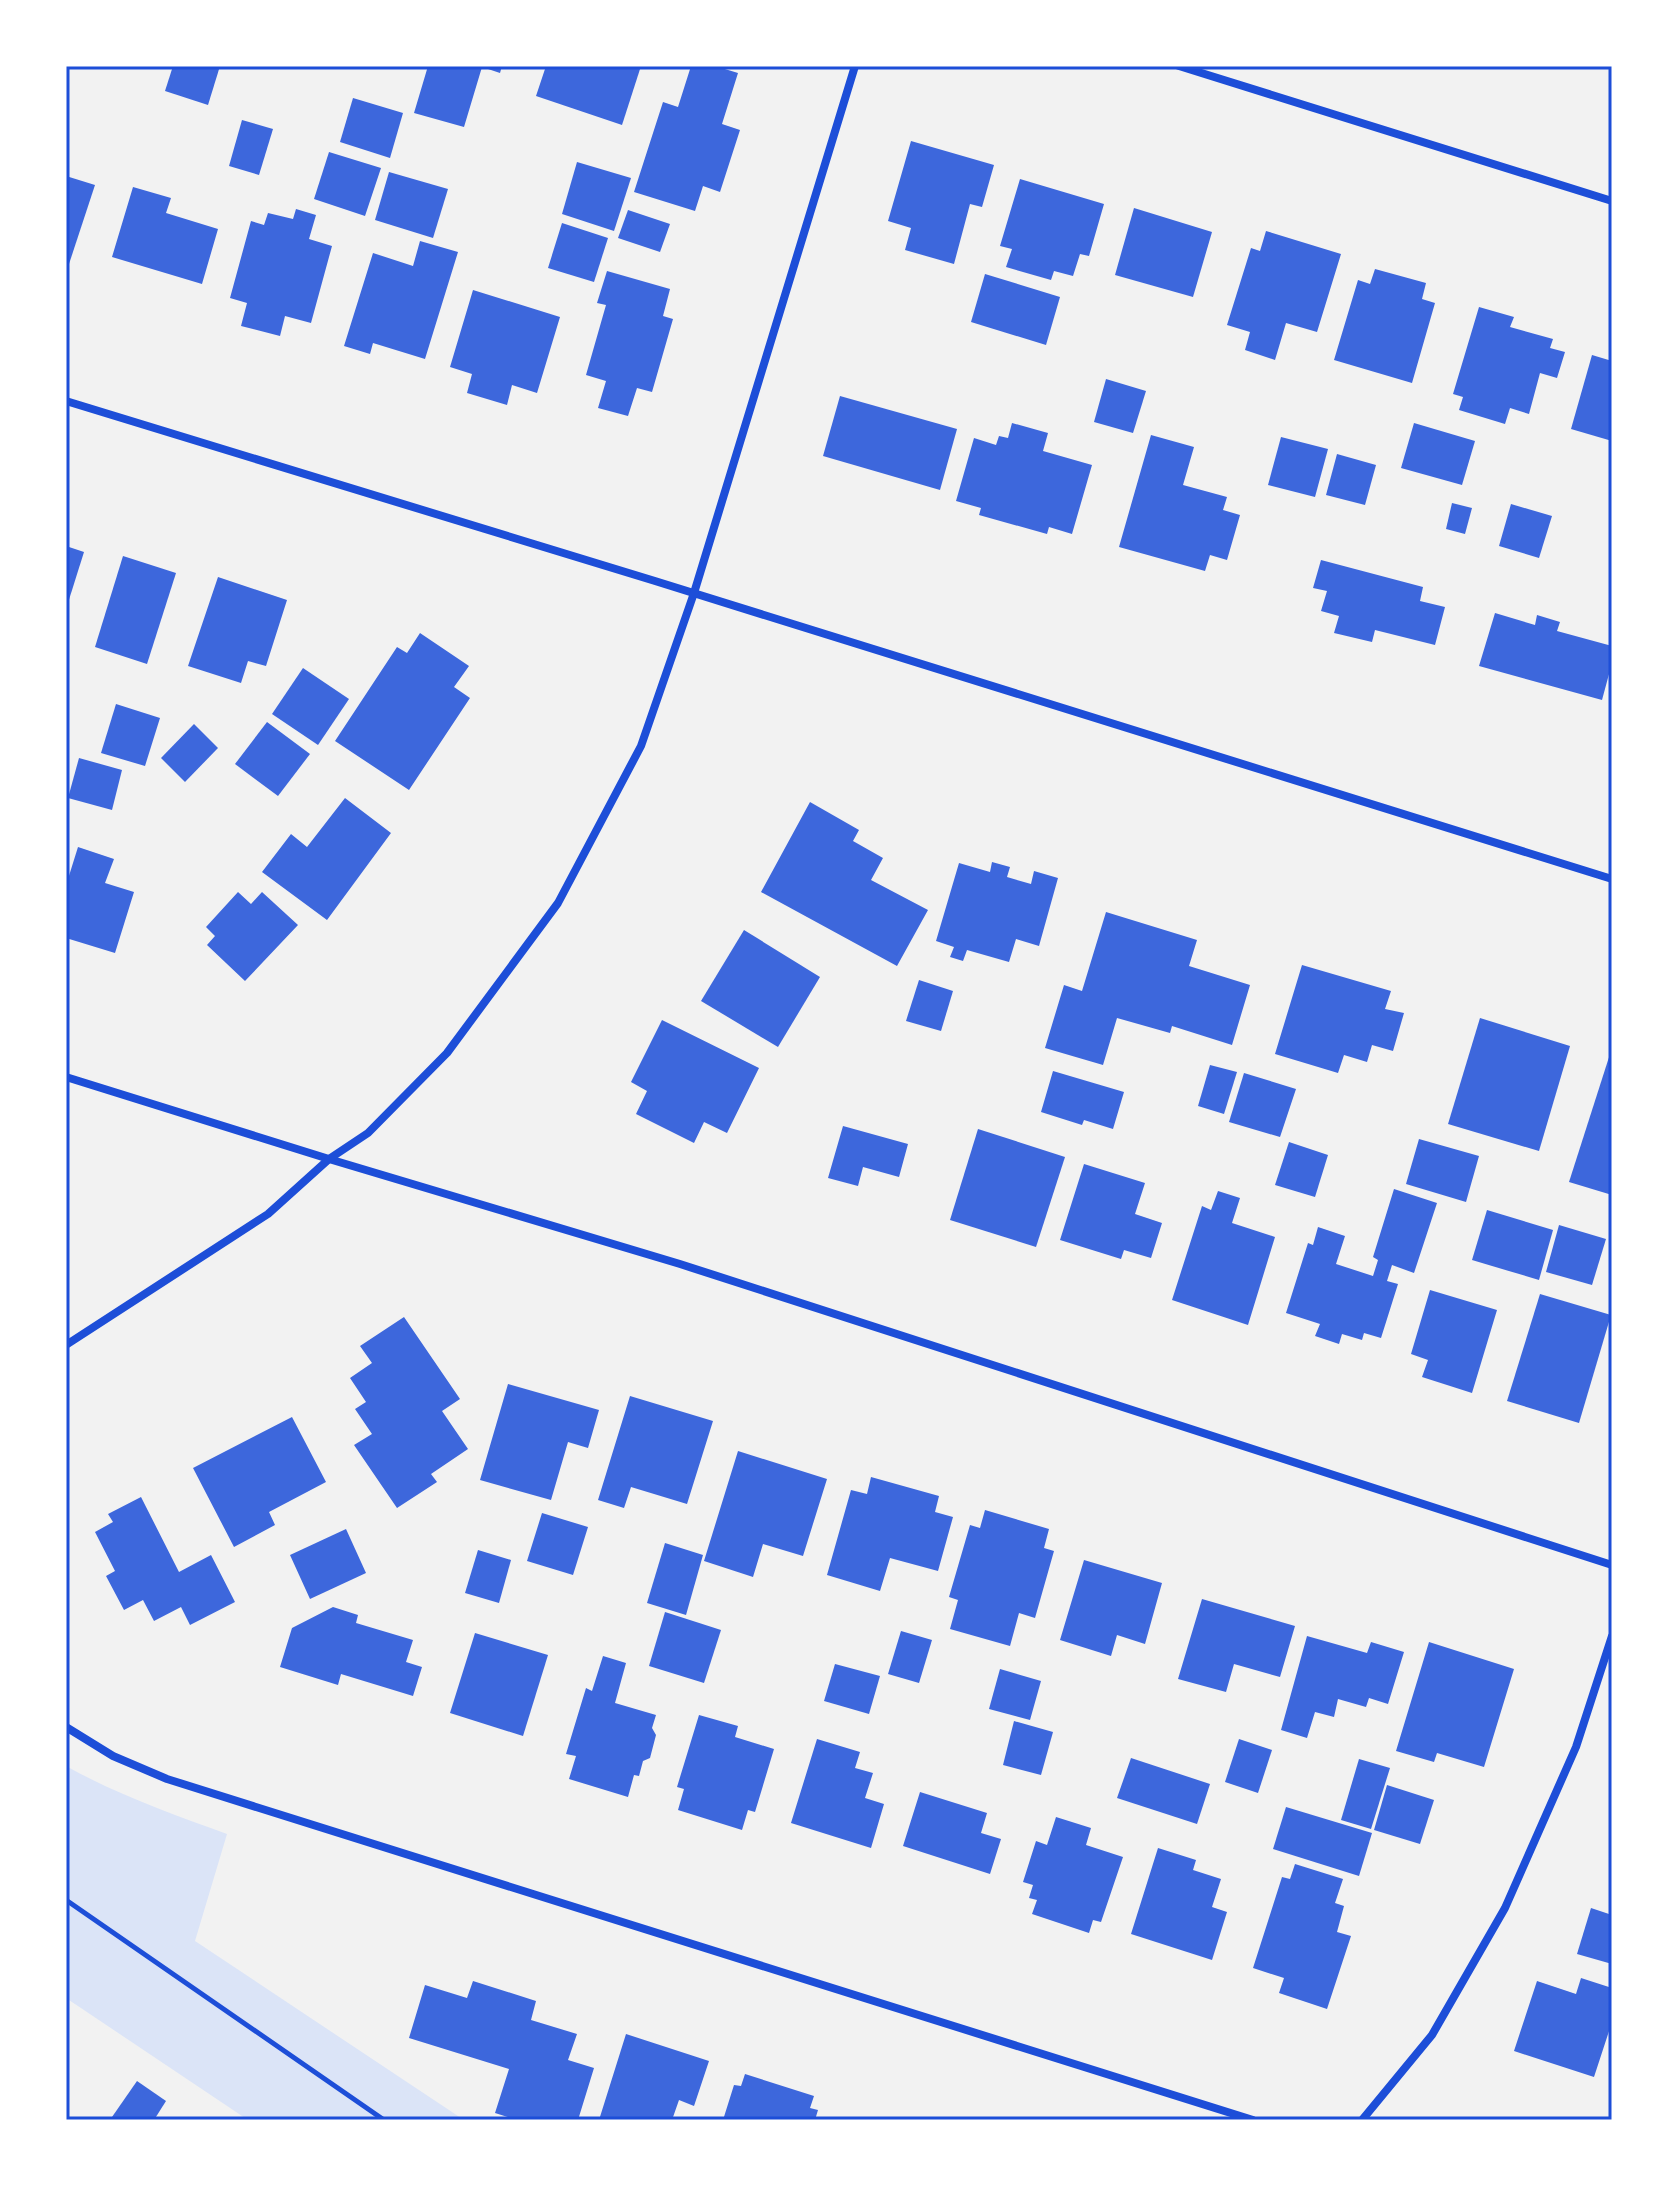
<svg xmlns="http://www.w3.org/2000/svg" width="1678" height="2186" font-family="'Open Sans',sans-serif">
<style>
.green{fill:#dbe4f7}
.building{fill:#3d67dc}
.lines{fill:none;stroke-linecap:round;stroke-linejoin:round}
.path{stroke:#1d4ed8;stroke-width:5}
.minor{stroke:#1d4ed8;stroke-width:8}
.neatline{fill:none;stroke:#1d4ed8;stroke-width:3}
</style>
<rect width="100%" height="100%" fill="#f2f2f2"/>
<!-- green -->
<path class="green" d="M66,1766C118,1795 172,1814 227,1834L195,1941L464,2120H248L66,1998Z"/>
<!-- building -->
<g class="building">
<path d="M173,66H220L208,105L165,91Z"/>
<path d="M428,66H502L500,73L482,67L464,127L414,113Z"/>
<path d="M546,66H641L622,125L536,96Z"/>
<path d="M691,66H715L738,73L722,124L740,130L720,192L703,186L695,211L634,192L663,102L678,107Z"/>
<path d="M353,98L403,113L390,158L340,142Z"/>
<path d="M242,120L273,129L259,175L229,166Z"/>
<path d="M911,141L994,165L982,207L970,204L954,264L905,250L911,228L888,221Z"/>
<path d="M329,152L381,168L365,216L314,199Z"/>
<path d="M577,162L631,178L614,231L562,214Z"/>
<path d="M389,172L448,189L433,238L375,220Z"/>
<path d="M66,176L95,185L69,264L66,263Z"/>
<path d="M1020,179L1104,204L1089,256L1080,254L1073,276L1054,271L1051,280L1006,267L1012,249L1000,246Z"/>
<path d="M133,187L171,198L166,213L218,229L202,284L112,257Z"/>
<path d="M1134,208L1212,232L1193,297L1115,275Z"/>
<path d="M296,209L316,215L309,239L332,246L311,323L285,316L280,336L241,326L247,303L230,298L251,221L264,225L268,213L293,219Z"/>
<path d="M628,210L670,224L660,252L618,238Z"/>
<path d="M562,223L608,238L594,282L548,268Z"/>
<path d="M1266,231L1341,254L1317,332L1286,323L1275,360L1245,350L1250,332L1227,325L1251,248L1260,251Z"/>
<path d="M420,241L458,252L425,359L373,343L370,354L344,346L373,253L413,266Z"/>
<path d="M1375,269L1426,283L1422,299L1435,303L1412,383L1334,360L1358,280L1370,284Z"/>
<path d="M607,271L670,289L663,316L673,319L652,392L637,388L628,416L598,408L606,381L586,375L606,305L597,303Z"/>
<path d="M985,274L1060,297L1046,345L971,322Z"/>
<path d="M473,290L560,317L537,393L512,385L507,405L467,393L472,374L450,367Z"/>
<path d="M1479,307L1514,317L1510,327L1553,339L1550,348L1565,352L1557,378L1540,373L1529,414L1510,408L1505,424L1459,410L1463,397L1453,394Z"/>
<path d="M1592,355L1612,361V441L1571,429Z"/>
<path d="M1106,379L1146,391L1133,433L1094,422Z"/>
<path d="M840,396L957,429L940,490L823,456Z"/>
<path d="M1012,423L1048,433L1043,451L1092,465L1072,534L1049,527L1047,534L979,515L981,508L956,501L974,438L996,445L999,436L1008,438Z"/>
<path d="M1414,423L1475,441L1462,485L1401,468Z"/>
<path d="M1151,435L1194,447L1183,485L1227,497L1223,510L1240,515L1227,560L1210,555L1205,571L1119,547Z"/>
<path d="M1281,437L1328,449L1315,497L1268,485Z"/>
<path d="M1337,454L1376,465L1365,505L1326,495Z"/>
<path d="M1452,503L1472,508L1465,534L1446,529Z"/>
<path d="M1511,504L1552,516L1539,558L1499,546Z"/>
<path d="M66,546L84,552L67,606H66Z"/>
<path d="M123,556L176,573L147,664L95,647Z"/>
<path d="M1321,560L1423,587L1420,601L1445,607L1435,645L1375,630L1372,642L1334,633L1339,616L1321,611L1327,591L1313,588Z"/>
<path d="M218,577L287,600L266,666L248,661L241,683L188,666Z"/>
<path d="M1495,613L1535,625L1537,615L1560,622L1557,631L1612,646V663L1602,700L1479,666Z"/>
<path d="M420,633L469,666L454,687L470,698L409,790L335,741L397,647L407,653Z"/>
<path d="M303,668L349,699L318,745L272,714Z"/>
<path d="M116,704L160,718L145,766L101,753Z"/>
<path d="M267,722L310,754L278,796L235,764Z"/>
<path d="M194,724L218,748L185,782L161,758Z"/>
<path d="M79,758L122,770L112,810L68,798Z"/>
<path d="M345,798L391,833L327,920L262,872L291,834L307,847Z"/>
<path d="M810,802L859,830L853,841L883,858L871,880L928,910L897,966L761,892Z"/>
<path d="M78,847L114,859L105,883L134,892L115,953L66,938V878L68,879Z"/>
<path d="M992,862L1010,867L1007,877L1031,884L1034,871L1058,878L1039,946L1016,939L1009,962L967,950L963,961L950,957L954,947L936,941L959,863L990,872Z"/>
<path d="M238,892L251,904L262,892L298,925L245,981L207,945L215,936L206,927Z"/>
<path d="M1106,912L1197,940L1189,966L1250,985L1232,1045L1172,1026L1170,1033L1117,1018L1103,1065L1045,1048L1064,985L1082,991Z"/>
<path d="M744,930L820,977L778,1047L701,1001Z"/>
<path d="M1302,965L1391,991L1385,1009L1404,1013L1393,1051L1372,1045L1367,1062L1344,1055L1338,1073L1275,1054Z"/>
<path d="M919,980L953,991L941,1031L906,1021Z"/>
<path d="M1480,1018L1570,1046L1539,1151L1448,1124Z"/>
<path d="M662,1020L759,1068L727,1133L704,1122L694,1143L636,1114L647,1091L631,1082Z"/>
<path d="M1610,1054L1612,1055V1195L1569,1182Z"/>
<path d="M1210,1065L1237,1072L1224,1114L1198,1106Z"/>
<path d="M1053,1071L1124,1092L1113,1129L1084,1120L1082,1125L1041,1112Z"/>
<path d="M1244,1073L1296,1089L1280,1137L1229,1122Z"/>
<path d="M843,1126L908,1144L899,1177L863,1167L858,1186L828,1178Z"/>
<path d="M978,1129L1065,1157L1036,1247L950,1220Z"/>
<path d="M1419,1139L1479,1156L1466,1202L1406,1184Z"/>
<path d="M1289,1142L1328,1155L1315,1197L1275,1185Z"/>
<path d="M1084,1164L1145,1183L1135,1214L1162,1223L1151,1258L1124,1250L1121,1259L1060,1240Z"/>
<path d="M1394,1189L1437,1203L1414,1273L1392,1265L1387,1281L1398,1284L1381,1338L1364,1333L1362,1340L1342,1334L1339,1344L1315,1336L1320,1324L1286,1313L1308,1243L1313,1245L1318,1227L1345,1236L1336,1264L1373,1276L1378,1260L1373,1257Z"/>
<path d="M1218,1191L1240,1198L1232,1223L1275,1237L1248,1325L1172,1300L1202,1206L1211,1210Z"/>
<path d="M1487,1210L1553,1230L1539,1280L1472,1260Z"/>
<path d="M1559,1225L1606,1239L1592,1285L1546,1272Z"/>
<path d="M1430,1290L1497,1310L1472,1393L1422,1377L1428,1360L1411,1354Z"/>
<path d="M1540,1294L1611,1315L1579,1423L1507,1401Z"/>
<path d="M404,1317L460,1399L442,1411L468,1449L431,1474L437,1482L397,1508L354,1445L372,1434L355,1409L366,1402L350,1378L372,1363L360,1346Z"/>
<path d="M508,1384L599,1410L588,1448L568,1442L551,1500L480,1480Z"/>
<path d="M630,1396L713,1421L687,1504L631,1487L624,1508L598,1500Z"/>
<path d="M292,1417L326,1482L269,1512L275,1525L234,1547L193,1468Z"/>
<path d="M738,1451L827,1479L803,1556L763,1544L753,1577L704,1561Z"/>
<path d="M871,1477L939,1496L935,1512L953,1517L938,1571L890,1558L880,1591L827,1575L851,1490L867,1494Z"/>
<path d="M141,1497L179,1572L211,1555L235,1602L190,1625L181,1607L154,1621L143,1600L124,1610L106,1576L115,1571L95,1532L113,1522L108,1514Z"/>
<path d="M985,1510L1049,1529L1044,1548L1054,1551L1035,1618L1019,1613L1010,1646L950,1629L958,1600L949,1597L970,1525L980,1528Z"/>
<path d="M542,1513L588,1527L573,1575L527,1561Z"/>
<path d="M346,1529L366,1573L310,1599L290,1555Z"/>
<path d="M665,1543L703,1555L686,1615L647,1603Z"/>
<path d="M478,1550L511,1560L499,1603L465,1593Z"/>
<path d="M1084,1560L1162,1583L1145,1644L1117,1635L1111,1656L1060,1640Z"/>
<path d="M1202,1599L1295,1626L1280,1677L1234,1664L1226,1692L1178,1679Z"/>
<path d="M333,1607L358,1615L356,1623L413,1640L406,1662L422,1667L413,1696L341,1674L338,1685L280,1667L292,1628Z"/>
<path d="M665,1612L721,1630L704,1683L649,1666Z"/>
<path d="M901,1631L932,1640L919,1683L888,1674Z"/>
<path d="M475,1633L548,1655L523,1736L450,1713Z"/>
<path d="M1307,1636L1367,1653L1371,1642L1404,1652L1388,1704L1369,1698L1366,1707L1338,1699L1334,1717L1315,1712L1307,1738L1281,1730Z"/>
<path d="M1429,1642L1514,1669L1484,1767L1437,1753L1434,1762L1396,1751Z"/>
<path d="M603,1656L626,1663L615,1703L656,1715L652,1728L656,1735L650,1758L643,1761L639,1776L634,1775L628,1797L569,1779L576,1756L566,1754L586,1688L592,1691Z"/>
<path d="M835,1664L880,1676L869,1714L824,1701Z"/>
<path d="M1000,1669L1041,1681L1030,1720L989,1709Z"/>
<path d="M699,1715L738,1726L735,1737L774,1749L755,1812L748,1810L742,1830L678,1810L684,1789L677,1787Z"/>
<path d="M1014,1721L1053,1732L1041,1775L1003,1765Z"/>
<path d="M817,1739L860,1752L855,1768L873,1773L865,1798L884,1804L871,1848L791,1823Z"/>
<path d="M1239,1739L1272,1750L1258,1793L1225,1782Z"/>
<path d="M1131,1758L1210,1784L1197,1824L1117,1798Z"/>
<path d="M1359,1759L1390,1768L1371,1829L1341,1820Z"/>
<path d="M1387,1785L1434,1800L1420,1844L1374,1830Z"/>
<path d="M920,1792L987,1813L981,1833L1001,1839L990,1874L903,1846Z"/>
<path d="M1286,1807L1372,1833L1359,1876L1273,1849Z"/>
<path d="M1056,1817L1091,1828L1086,1845L1123,1857L1101,1922L1093,1920L1089,1933L1032,1914L1037,1900L1029,1898L1033,1885L1023,1882L1036,1841L1047,1845Z"/>
<path d="M1158,1848L1196,1860L1193,1870L1221,1879L1212,1907L1227,1912L1212,1960L1131,1934Z"/>
<path d="M1295,1864L1343,1879L1335,1903L1344,1906L1337,1932L1351,1936L1327,2009L1279,1993L1284,1978L1253,1968L1282,1877L1290,1879Z"/>
<path d="M1591,1908L1612,1915V1964L1577,1954Z"/>
<path d="M1581,1978L1612,1988V2022L1594,2077L1514,2051L1537,1981L1576,1994Z"/>
<path d="M473,1981L536,2001L531,2020L577,2034L568,2060L594,2068L578,2120H517L495,2113L509,2069L409,2038L425,1985L467,1998Z"/>
<path d="M626,2034L709,2061L694,2106L679,2100L672,2120H599Z"/>
<path d="M745,2074L814,2096L810,2108L818,2110L815,2120H723L734,2085L741,2086Z"/>
<path d="M137,2081L166,2101L154,2120H116L112,2117Z"/>
</g>
<g class="lines">
<!-- path -->
<path class="path" d="M66,1900L384,2120"/>
<!-- minor -->
<g class="minor">
<path d="M1179,66L1612,201"/>
<path d="M66,401L655,581L1612,879"/>
<path d="M66,1077L329,1159L680,1264L1612,1565"/>
<path d="M66,1345L268,1214L329,1159L368,1133L447,1053L558,903L641,746L694,593L855,66"/>
<path d="M66,1727L113,1756L167,1779L1253,2120"/>
<path d="M1362,2120L1432,2035L1505,1908L1576,1747L1612,1636"/>
</g>
</g>
<!-- border -->
<rect width="1678" height="2186" fill="none" stroke="#ffffff" stroke-width="136"/>
<rect x="68" y="68" width="1542" height="2050" class="neatline"/>
</svg>
